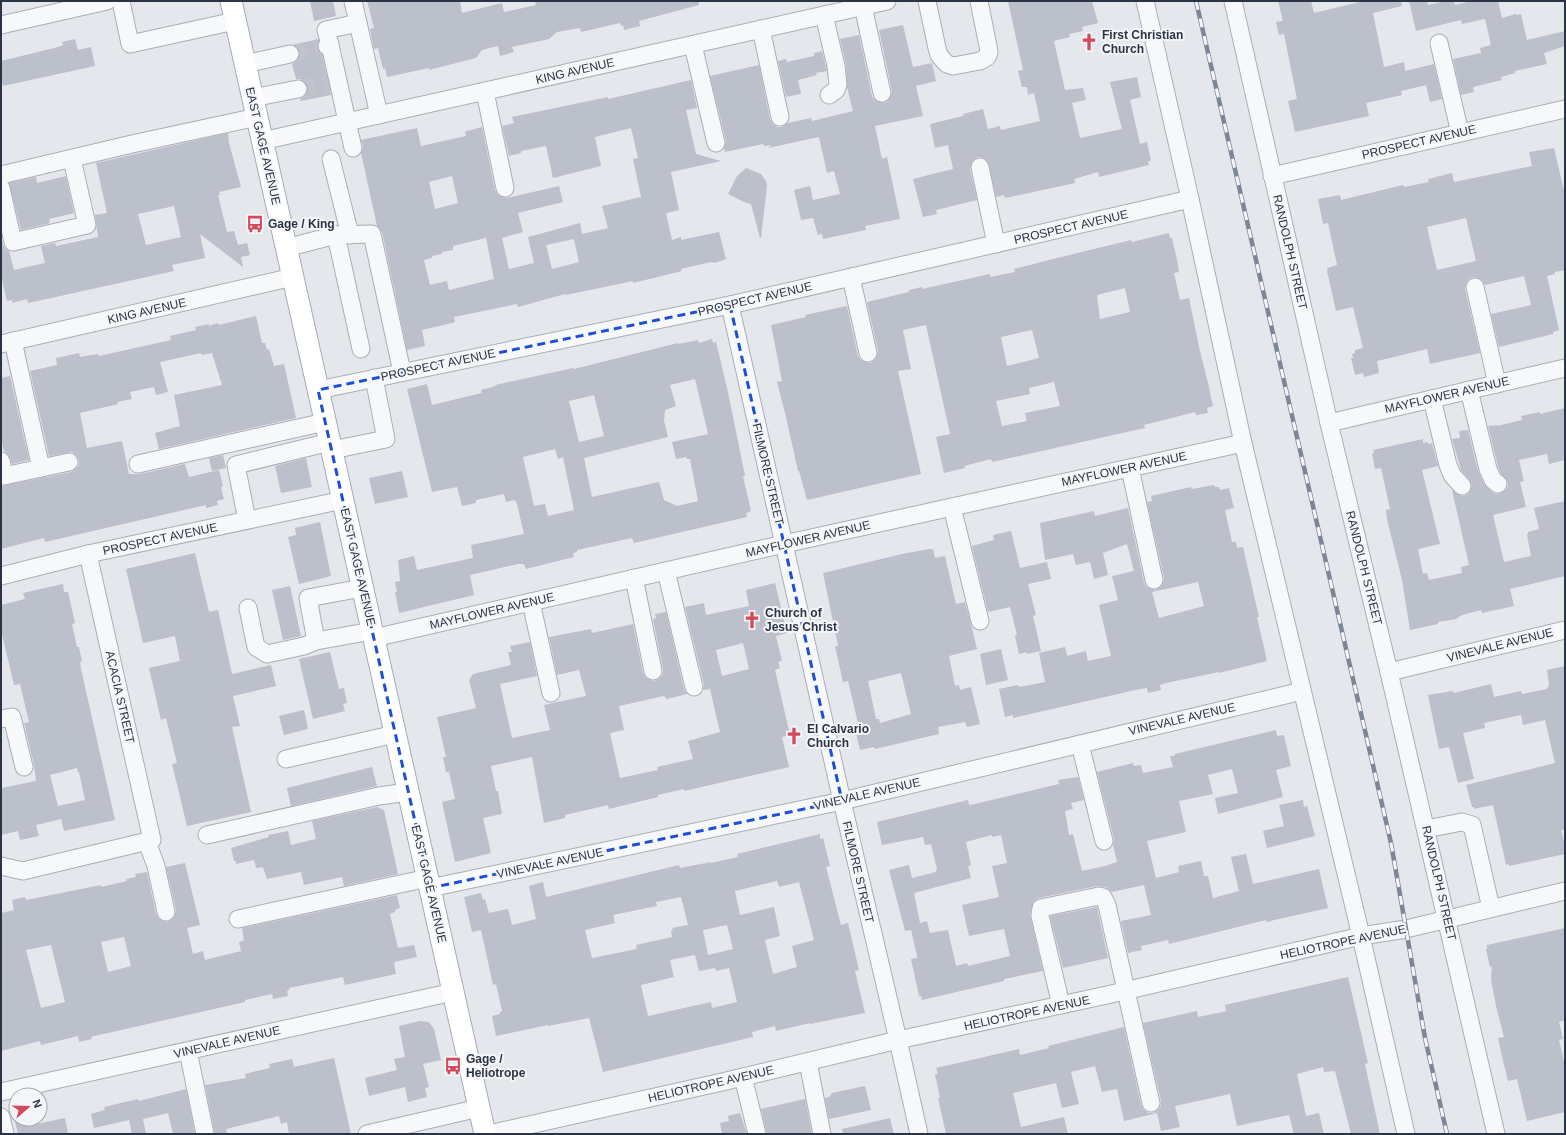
<svg xmlns="http://www.w3.org/2000/svg" width="1566" height="1135" font-family="Helvetica,sans-serif">
<style>
.building{fill:#bbc0ca;fill-rule:evenodd}
.lines{fill:none;stroke-linecap:round;stroke-linejoin:round}
.minor-tunnel{stroke:#bfc3cb;stroke-width:17;stroke-dasharray:17 8;stroke-linecap:butt}
.minor-casing{stroke:#a9aeb7;stroke-width:19}
.major-casing{stroke:#a3abb8;stroke-width:23}
.minor{stroke:#f7f8fa;stroke-width:17}
.major{stroke:#fff;stroke-width:21}
.rail-casing{stroke:#7d8696;stroke-width:4.5}
.rail{stroke:#f4f6f9;stroke-width:3;stroke-dasharray:9;stroke-linecap:butt}
.marked{fill:none;stroke:#1d4ed8;stroke-width:3;stroke-dasharray:8 5;stroke-linejoin:round}
.labels{text-anchor:middle;dominant-baseline:central;stroke-width:4;stroke-linejoin:round;paint-order:stroke}
.poi-label{font-size:12px;font-weight:bold;fill:#2b3445;stroke:#f4f6f9;text-anchor:start}
.street-label{font-size:12px;fill:#2b3445;stroke:#f4f6f9}
</style>
<rect width="100%" height="100%" fill="#e4e7ec"/>
<!-- building -->
<g class="building">
<path d="M310,1H333L336,16L314,21Z"/>
<path d="M367,1H460L462,13L502,3L504,12L536,5L535,1H699V5L639,21L640,26L624,30L623,25L621,26L620,23L581,32L580,28L557,32L549,39L512,47L514,52L500,56L498,46L482,50L476,58L429,70V68L387,77L385,68L383,69L378,48L374,49L370,29L374,28Z"/>
<path d="M1008,1H1092L1098,23L1082,27L1083,31L1069,34L1070,37L1054,41L1065,90L1083,88L1086,100L1072,103L1080,138L1122,129L1110,82L1137,77L1141,97L1130,100L1140,144L1147,142L1151,161H1148L1149,165L1099,177L1098,172L1074,179L1075,183L1005,198L1004,195L996,197L988,161L983,158L978,157L973,160L971,164L970,169L977,200L936,210L937,214L923,217L913,179L953,169L948,145L935,148L930,124L963,116V114L983,109L988,129L1000,126L1001,130L1040,121L1034,93L1028,95L1027,87H1022L1018,71L1023,70Z"/>
<path d="M1278,1H1311L1314,13L1364,1H1401L1402,6L1373,13L1384,67L1404,62L1405,71L1434,64L1442,99L1430,102L1426,85L1401,91L1402,95L1366,103L1369,116L1295,132L1288,101L1297,99L1284,34L1279,35L1276,22L1283,21Z"/>
<path d="M1409,1H1427L1428,5L1446,1H1454L1455,5L1471,1H1498L1502,18L1516,14L1517,15L1521,14L1527,40L1565,31V46L1544,53L1547,64L1515,71V73L1501,77L1502,80L1473,87L1474,92L1461,95L1453,59L1481,53L1480,48L1491,45L1485,19L1462,24L1461,20L1416,31Z"/>
<path d="M903,25L913,67L932,63L936,81L916,86L923,116L875,126L882,159L887,157L900,219L865,226L866,230L823,239L822,234L818,235L813,218L801,220L794,190L810,186L813,200L840,194L834,171L827,173L819,137L768,148L772,145L764,146L763,144L725,152L724,148L726,141L710,76L759,65L770,119L773,124L777,127H782L788,123L811,118L812,121L853,111L847,87L846,65L840,39L859,35L872,96L874,99L879,102L884,103L888,101L891,96L892,91L879,30Z"/>
<path d="M75,39L78,50L91,47L95,66L3,86L1,79V61L58,47L63,45L62,42Z"/>
<path d="M318,39L317,49L322,54L331,95L301,101L300,99L305,96L307,93L308,87L305,82L301,79H296L292,64L297,61L300,57V52L298,48L294,45Z"/>
<path d="M822,51L827,71L816,73L817,75L798,80L801,94L786,97L778,61L786,59L787,62L814,56V53Z"/>
<path d="M691,80L697,108L686,110L696,154L721,161L671,172L679,210L666,213L672,240L681,237V240L719,232L726,259L715,263L711,262L681,269L682,271L633,283V281L566,295L565,294L518,307L517,304L454,317L455,322L452,323L422,330L425,346L407,350L382,232L377,226L361,153L363,146L361,140L417,128L421,146L466,136L465,132L467,131L482,127L495,190L498,195L502,197L507,198L559,186L563,202L518,213L523,232L502,238L509,269L534,263L528,237L580,223L582,234L608,228L602,206L641,197L633,159L638,158L631,128L595,137L601,166L553,178L546,146L521,151V153L509,156L502,126L514,123L512,117L608,97V99ZM452,176L458,203L435,209L429,182ZM486,238L494,279L449,290L447,281L430,285L424,260L432,258V256L442,254V252L453,250V246ZM574,239L579,262L552,269L546,245Z"/>
<path d="M228,133L229,143L241,187L219,192L220,195H218L227,232L234,231L238,245L247,243L250,255L241,257L243,267L200,234L205,258L172,265L174,271L42,300L28,303L27,299L12,303V300L7,301L1,276V234L3,245L5,248L9,251L14,270L45,263L41,246L55,243L56,246L98,237L95,215L107,213L96,163ZM174,206L181,237L146,245L138,214Z"/>
<path d="M1554,148L1565,195V270L1555,272V274L1547,276L1559,330L1553,332V334L1499,347L1491,314L1531,305L1524,276L1485,285L1482,280L1478,278L1473,277L1468,280L1466,284L1465,289L1480,353L1430,364L1427,349L1377,361L1379,373L1364,377L1363,373L1355,375L1351,358H1353L1352,354L1355,353V350L1363,348L1353,307L1336,311L1327,271H1328L1327,268L1337,265L1328,223L1323,224L1318,199L1340,195L1341,200L1403,185L1404,187L1429,182L1428,179L1452,173L1454,182L1532,166L1529,152ZM1466,218L1476,261L1437,270L1427,227Z"/>
<path d="M746,168L761,174L766,181L767,186L761,238H760L751,204L744,202L728,194L737,176Z"/>
<path d="M66,176L74,213L49,219L50,223L21,230L9,183L36,177L37,183Z"/>
<path d="M1169,233L1170,238H1172L1179,269H1178L1179,272L1174,273L1180,300L1189,298L1199,347L1208,383L1213,406L1207,408L1208,413L1196,415L1195,412L1144,425L1145,428L992,462L991,459L964,466L965,468L944,473L936,437L950,434L926,325L903,330L911,369L898,371L921,474L807,500L799,471H798L785,413L777,382L782,381L771,325L806,317L805,315L847,306L858,356L860,359L865,362L871,363L875,360L877,356L878,351L867,302L909,292V290L922,287V289L990,274V277L1015,272L1014,269L1053,259L1131,240L1132,242ZM1125,288L1130,312L1100,319L1097,295ZM1032,330L1039,358L1007,366L1001,337ZM1054,382L1060,406L1025,413L1027,421L1002,426L996,401L1030,394L1029,388Z"/>
<path d="M256,316L262,343H265L267,350L269,349L274,366L284,364L296,418L159,449L155,433L180,426L174,395L222,385L212,353L202,355L201,353L160,362L168,392L156,395L154,387L130,392L132,399L117,402L118,404L80,413L87,448L122,441L129,474H140L185,464L189,477L219,470L223,486L221,487L224,499L217,501L218,505L206,508V505L45,542L44,538L1,549V486L71,472L76,469L79,465V460L77,456L72,452L49,456L30,371L57,365L56,358L79,353L80,357L98,354L99,356L171,340L170,336L196,330L195,327L209,324V326L218,323L219,325Z"/>
<path d="M712,339L713,343L716,342L728,392L745,476H743L751,511L746,513L747,517L634,543L632,538L577,550V552L573,553L574,557L526,569L524,564H518L470,575L474,595L399,613L395,592H397L395,582L400,581L398,560L414,556L417,570L473,558L471,545L524,534L517,504L515,500L506,502L504,494L476,500V503L462,506L457,487L432,492L407,389L427,384L432,405L482,393L481,390L496,386L495,385L573,368L574,369L678,343L679,344L698,340L699,343ZM695,379L708,434L672,442L676,459L686,457L687,459H690L698,501L677,506L664,500L659,482L592,497L584,458L668,437L664,421L665,410L676,406L670,385ZM594,395L604,436L579,442L569,401ZM555,449L558,459L563,457L574,510L548,516L545,504L534,506L523,457Z"/>
<path d="M10,376L29,460L12,464L9,455L4,451L1,439V378Z"/>
<path d="M1565,408V460L1549,464L1547,454L1519,460L1524,481L1520,482L1526,507L1493,515L1504,562L1531,556L1527,535L1528,534V532L1539,529L1534,508L1565,501V576L1510,589L1514,606L1482,613L1481,610L1462,615L1456,619L1438,622V624L1410,630L1402,580L1387,519L1386,510L1390,509L1381,468L1375,469L1372,454L1374,453L1373,450L1423,439V443L1428,442V444L1432,443L1438,466L1422,470L1440,544L1418,549L1423,574L1427,573L1429,580L1462,573L1461,567L1469,565L1452,490L1459,495L1464,496L1468,494L1471,489L1472,484L1469,479L1461,470L1452,439L1460,438L1459,431L1468,430L1478,471L1484,484L1492,492L1496,494L1501,493L1506,490L1508,486L1507,481L1501,474L1498,466L1488,426L1497,425V426L1522,420L1521,416L1540,412V414Z"/>
<path d="M223,455L226,468L212,471L209,458Z"/>
<path d="M306,458L312,487L281,493L275,466Z"/>
<path d="M402,471L408,497L375,504L369,478Z"/>
<path d="M1214,485L1215,487H1219L1220,490L1229,488L1234,508L1225,510L1232,542H1236L1237,548L1243,547L1259,617H1257L1267,661L1219,673V672L1166,683L1160,685L1161,690L1148,693L1147,688L1140,689L1013,718V715L1005,717L999,689L1018,685L1019,687L1045,682L1039,653L1065,647L1067,656L1086,651L1088,661L1111,656L1099,605L1118,600L1112,576L1134,571L1127,544L1103,553L1108,575L1094,579L1090,562L1076,565L1073,554L1045,560L1040,523L1094,511L1095,516L1128,508L1144,582L1146,586L1151,589L1156,590L1161,587L1163,583L1164,578L1147,502L1152,501L1151,496L1191,487L1192,489ZM1198,582L1204,606L1159,618L1152,592Z"/>
<path d="M320,522L331,576L299,584L288,537L296,535L295,528Z"/>
<path d="M1011,531L1020,568L1047,562L1051,579L1028,584L1036,615L1033,616L1041,651L1027,654V652L1019,654L1015,636L1017,635L1010,607L988,612L972,546L994,540L993,535Z"/>
<path d="M929,549H933L935,558L945,556L956,604L965,602L972,628L977,649L949,656L955,686L959,685L960,690L971,687L980,724L967,727L965,722L938,727L939,734L875,749L874,747L860,750L854,724L858,723L848,681L843,682L835,646H838L823,573L902,554ZM901,673L911,714L880,723L879,719H876L868,681Z"/>
<path d="M195,553L209,612L218,610L232,674L271,665L276,686L233,696L240,726L232,727L251,812L187,826L172,764L177,763L166,718L161,720L149,668L180,661L175,636L143,643L126,569Z"/>
<path d="M775,583L787,633L776,636L782,661L778,662L780,668L775,670L790,735L782,737L789,767L684,791V789L658,795V797L609,809L608,805L565,815V818L544,823L532,757L491,766L496,791H498L502,814L483,818L491,853L455,862L442,802L455,799L449,772H446L443,757H446L437,717L476,708L469,680L473,674L511,665L508,652H512L510,646L530,642L537,676L500,684L512,738L550,730L544,705L586,696L579,670L557,675L549,637L591,629L592,633L633,624L643,673L646,678L649,680L655,681L660,678L663,674V669L653,619L656,618L655,614L666,612L684,689L687,694L667,699L664,696L619,706L624,730L610,733L620,778L658,770L657,767L693,759L688,741L720,732L710,689L703,690L704,685L685,607L704,603L706,615L749,606L746,590ZM743,643L749,669L722,676L716,650Z"/>
<path d="M63,584L64,592H68L75,623L72,624L77,647H79L82,661L80,662L81,669L115,820L64,831L61,819L36,825L39,836L20,840L18,831L1,835V788L36,781L34,765L24,723L29,722L20,684L14,685L2,634L1,605L25,599L23,593ZM77,768L78,773L79,772L85,800L58,806L50,775Z"/>
<path d="M290,586L301,636L283,640L272,590Z"/>
<path d="M1001,649L1008,680L986,685L980,654Z"/>
<path d="M330,652L339,689L344,688L347,703L343,704L345,711L313,719L299,659Z"/>
<path d="M1565,666V830H1561L1565,846V854L1509,866V864L1506,865L1493,805L1474,809V807H1472L1466,785L1555,763L1545,720L1523,725L1521,715L1484,723L1485,728L1463,733L1474,779L1458,783L1449,747L1439,749L1428,695L1453,691L1454,693L1491,684L1494,697L1521,691L1522,694L1547,689L1549,685L1547,670Z"/>
<path d="M304,710L308,729L284,735L279,716Z"/>
<path d="M1276,730L1277,736L1284,735L1291,766L1276,770L1283,797L1218,814L1215,798L1238,793L1232,769L1208,775L1213,794L1179,801L1186,832L1147,841L1156,878L1179,872L1178,866L1201,861L1204,876H1208L1213,898L1239,891L1231,857L1246,854L1253,884L1319,869L1328,908L1266,922V920L1169,944L1168,940L1141,946L1142,950L1128,953L1121,921L1151,915L1144,885L1112,892L1106,887L1097,886L1039,898L1033,902L1030,915L1043,971L1004,979V981L922,1000L921,996H919L911,959L917,958V956L911,930L905,931L889,870L909,865L912,878L936,872V870L937,869L931,844L925,845L923,837L882,845L877,822L968,800L969,805L975,804L1059,784L1058,780L1078,777L1084,800L1071,803L1073,809L1065,811L1069,835L1073,834L1082,871L1105,866L1117,862L1113,845L1114,839L1097,772L1133,763L1134,766L1141,765L1143,773L1173,767L1170,756H1174L1175,754ZM992,835V837L1001,835L1007,863L992,866L999,897L962,905L969,936L1004,929L1010,956L968,966L967,963L956,966L948,930L930,933L927,921L920,923L914,893L971,878L968,866L971,865L966,842Z"/>
<path d="M372,767L377,786L291,806L287,788Z"/>
<path d="M1303,800L1304,807L1307,806L1315,836L1267,848L1263,831L1284,826L1279,805Z"/>
<path d="M377,807L384,810L398,874L344,886L342,877L304,885L301,872L267,879L263,867L256,868L254,860L236,864V861H234L231,848L269,837L268,835L288,831L291,845L316,839L312,821Z"/>
<path d="M820,834V839L823,838L830,866L826,867L841,925L848,923L859,970L855,971L865,1013L810,1024V1023L776,1031L775,1026L752,1032L753,1037L603,1072L589,1018L548,1026V1025L496,1036L492,1016L500,1014V1012L502,1011L496,984L493,985L481,930L472,932L464,897L481,893L483,900L485,899L489,913L508,909L512,925L536,919L529,886L543,882L546,897L679,865L680,868L711,862V863L738,857L737,854ZM777,881L779,887L799,882L814,940L792,946L797,967L773,974L765,940L780,936L774,907L740,915L735,891ZM681,897L688,925L672,928L673,930L671,931L672,937L636,945L637,949L592,958L585,930L615,923L613,915L657,906L656,902ZM727,925L733,949L708,955L703,930ZM695,955L699,971L715,968L716,971L729,968L737,1002L712,1008L711,1002L648,1016L641,985L674,977L670,960Z"/>
<path d="M185,863L200,925L187,928L193,954L203,951L205,960L241,951L239,942L244,941L242,928L397,895L400,908L395,910V912L390,914L398,948L414,945L417,957L394,962L396,974L345,985L343,977L289,988V990L287,991L288,996L273,999L272,994L245,1000V1002L99,1035L91,1037L92,1039L79,1042L78,1036L41,1045L40,1041L1,1051V913L14,910L12,900L25,897L26,900L101,885V887L127,881L126,879L136,877L135,874L147,872L156,914L159,919L163,921L168,922L173,919L175,915L176,910L166,867ZM124,937L131,966L108,972L101,942ZM51,945L65,1002L41,1008L26,950Z"/>
<path d="M1097,907L1108,958L1063,968L1050,916Z"/>
<path d="M1565,928V1020L1559,1022L1563,1039L1559,1040L1565,1066V1112L1527,1121L1517,1079L1508,1081L1502,1056L1498,1038L1504,1037L1496,1006L1491,980L1492,966L1490,967L1486,949H1487V945Z"/>
<path d="M1348,977L1368,1063L1365,1064L1380,1134H1351L1335,1071L1324,1072L1323,1067L1297,1074L1306,1116L1319,1113L1324,1134H1294L1289,1115L1237,1126L1230,1094L1175,1106L1180,1127L1161,1131L1157,1113L1124,1121L1117,1089L1102,1092L1095,1066L1071,1072L1079,1104L1062,1108L1056,1083L1013,1093L1021,1127L1064,1117L1068,1134H946L938,1098H940L935,1074H938L936,1068L1019,1049L1020,1055L1049,1048L1048,1046L1124,1027L1141,1105L1144,1110L1148,1113H1153L1158,1110L1161,1106V1101L1143,1023L1197,1011L1198,1017L1223,1012L1226,1011L1225,1005Z"/>
<path d="M420,1021L429,1022L434,1029L441,1060L423,1064L429,1087L425,1088L427,1097L408,1102L405,1087L369,1096L365,1078L397,1070L394,1059L405,1057L399,1026Z"/>
<path d="M334,1058L351,1134H289L287,1122L281,1124L279,1116L226,1129L227,1134H215L205,1085L246,1078L245,1074L270,1068L269,1064L292,1059L294,1067Z"/>
<path d="M865,1086L871,1110L829,1119L825,1098L829,1097L832,1093Z"/>
<path d="M186,1089L195,1134H173L168,1113L143,1119L146,1134H132L129,1120L94,1128L91,1114L105,1110L104,1107L138,1099L139,1101Z"/>
<path d="M805,1099L812,1134H767L761,1109Z"/>
<path d="M740,1113L747,1134H722L720,1123L729,1121L728,1116Z"/>
<path d="M65,1118L68,1134H18L15,1122L36,1119L37,1124Z"/>
<path d="M890,1118L894,1134H843L842,1129Z"/>
</g>
<g class="lines">
<!-- minor-tunnel -->
<g class="minor-tunnel">
<path d="M290,54L327,46"/>
<path d="M298,89L335,81"/>
</g>
<!-- minor casing -->
<g class="minor-casing">
<g id="minor">
<path d="M121,1L130,44L235,21"/>
<path d="M353,1L379,115"/>
<path d="M927,1L937,48L939,55L943,60L947,64L953,66L980,61L987,57L989,52L988,46L979,1"/>
<path d="M1145,1L1190,199L1243,443L1361,936L1406,1134"/>
<path d="M1233,1L1329,423L1389,672L1496,1134"/>
<path d="M863,6L882,93"/>
<path d="M824,15L836,66L838,84L836,90L829,95"/>
<path d="M1,25L107,1"/>
<path d="M761,29L780,117"/>
<path d="M1439,43L1460,133"/>
<path d="M330,45L326,30L358,23"/>
<path d="M693,45L716,143"/>
<path d="M327,46L330,45L353,148"/>
<path d="M245,64L290,54"/>
<path d="M485,92L505,188"/>
<path d="M252,98L298,89"/>
<path d="M262,141L887,1"/>
<path d="M331,159L350,235"/>
<path d="M980,167L996,244"/>
<path d="M1,175L132,144L257,117"/>
<path d="M1272,176L1565,109"/>
<path d="M1,188L13,242L87,225L72,159"/>
<path d="M336,235L361,349"/>
<path d="M286,248L336,235L372,234L402,372"/>
<path d="M851,277L868,353"/>
<path d="M1475,287L1497,384"/>
<path d="M730,305L842,801L898,1040L919,1134"/>
<path d="M1,344L293,277"/>
<path d="M318,390L730,305L1190,199"/>
<path d="M1469,390L1488,469L1493,480L1498,484"/>
<path d="M1432,399L1448,465L1452,475L1462,486"/>
<path d="M1329,423L1565,368"/>
<path d="M332,450L386,439L374,378"/>
<path d="M1,461L4,476L41,468L13,341"/>
<path d="M138,464L325,422"/>
<path d="M41,468L69,462"/>
<path d="M1130,468L1154,580"/>
<path d="M952,507L980,621"/>
<path d="M247,520L236,465L330,442"/>
<path d="M666,571L694,687"/>
<path d="M1,576L88,554L343,500"/>
<path d="M634,578L653,671"/>
<path d="M362,588L308,598L316,641L372,631"/>
<path d="M531,602L551,693"/>
<path d="M248,608L256,647L267,654L304,646L316,641"/>
<path d="M374,638L784,544L1243,443"/>
<path d="M1389,672L1565,630"/>
<path d="M1,719L12,717L24,767"/>
<path d="M1080,744L1104,841"/>
<path d="M286,759L395,734"/>
<path d="M1426,829L1462,822L1472,825L1491,908"/>
<path d="M207,835L379,796L408,792"/>
<path d="M147,842L156,866L166,912"/>
<path d="M1,866L23,871L152,840L88,554"/>
<path d="M430,888L842,801L1302,691"/>
<path d="M238,919L428,878"/>
<path d="M1061,1005L1040,916L1041,908L1099,896L1103,897L1107,905L1151,1103"/>
<path d="M188,1051L205,1134"/>
<path d="M808,1062L822,1134"/>
<path d="M743,1077L757,1134"/>
<path d="M1,1092L453,992"/>
<path d="M1,1117L5,1134"/>
<path d="M367,1134L479,1108"/>
<path d="M489,1134L722,1082L898,1040L1107,995L1361,936L1406,929L1565,891"/>
</g>
</g>
<!-- major casing -->
<g class="major-casing">
<path id="major" d="M231,1L485,1134"/>
</g>
<!-- minor -->
<use href="#minor" class="minor"/>
<!-- major -->
<use href="#major" class="major"/>
<!-- rail casing -->
<g class="rail-casing">
<path id="rail" d="M1196,1L1391,843L1425,1038L1447,1134"/>
</g>
<!-- rail -->
<use href="#rail" class="rail"/>
</g>
<!-- marked area -->
<path class="marked" d="M730,305L842,801L430,888L318,390Z"/>
<!-- icons -->
<defs>
<g id="church-bare" transform="scale(1.38)"><path d="M-1.2-6h2.4v3.5h3.3v2.4h-3.3V6h-2.4V-.1h-3.3v-2.4h3.3Z" fill="#d1495b" stroke="#f4f6f9" stroke-width="2.5" paint-order="stroke"/></g>
<g id="bus-bare" transform="scale(1.38)"><path d="M-5-6H5V4H4V6H2V4H-2V6H-4V4H-5ZM-3.5-4V0h7V-4ZM-3.5 1.2v1.5H-2V1.2ZM2 1.2v1.5H3.5V1.2Z" fill="#d1495b" stroke="#f4f6f9" stroke-width="2.5" paint-order="stroke"/></g>
</defs>
<g fill-rule="evenodd">
<use href="#church-bare" x="1089" y="42"/>
<use href="#bus-bare" x="255" y="224"/>
<use href="#church-bare" x="752" y="620"/>
<use href="#church-bare" x="794" y="736"/>
<use href="#bus-bare" x="453" y="1066"/>
</g>
<g class="labels">
<!-- poi labels -->
<g class="poi-label">
<text x="1102" y="35">First Christian<tspan x="1102" dy="14">Church</tspan></text>
<text x="268" y="224">Gage / King</text>
<text x="765" y="613">Church of<tspan x="765" dy="14">Jesus Christ</tspan></text>
<text x="807" y="729">El Calvario<tspan x="807" dy="14">Church</tspan></text>
<text x="466" y="1059">Gage /<tspan x="466" dy="14">Heliotrope</tspan></text>
</g>
<!-- street labels -->
<g class="street-label">
<text transform="translate(575 71) rotate(-13)">KING AVENUE</text>
<text transform="translate(1419 142) rotate(-13)">PROSPECT AVENUE</text>
<text transform="translate(263 146) rotate(77)">EAST GAGE AVENUE</text>
<text transform="translate(1071 227) rotate(-13)">PROSPECT AVENUE</text>
<text transform="translate(1290 252) rotate(77)">RANDOLPH STREET</text>
<text transform="translate(755 299) rotate(-13)">PROSPECT AVENUE</text>
<text transform="translate(147 311) rotate(-13)">KING AVENUE</text>
<text transform="translate(438 365) rotate(-12)">PROSPECT AVENUE</text>
<text transform="translate(1447 395) rotate(-13)">MAYFLOWER AVENUE</text>
<text transform="translate(1124 469) rotate(-12)">MAYFLOWER AVENUE</text>
<text transform="translate(768 474) rotate(77)">FILMORE STREET</text>
<text transform="translate(160 539) rotate(-12)">PROSPECT AVENUE</text>
<text transform="translate(808 539) rotate(-13)">MAYFLOWER AVENUE</text>
<text transform="translate(358 567) rotate(77)">EAST GAGE AVENUE</text>
<text transform="translate(1364 568) rotate(76)">RANDOLPH STREET</text>
<text transform="translate(492 611) rotate(-13)">MAYFLOWER AVENUE</text>
<text transform="translate(1500 645) rotate(-14)">VINEVALE AVENUE</text>
<text transform="translate(120 697) rotate(77)">ACACIA STREET</text>
<text transform="translate(1182 719) rotate(-13)">VINEVALE AVENUE</text>
<text transform="translate(867 794) rotate(-13)">VINEVALE AVENUE</text>
<text transform="translate(550 863) rotate(-12)">VINEVALE AVENUE</text>
<text transform="translate(858 872) rotate(77)">FILMORE STREET</text>
<text transform="translate(1439 883) rotate(77)">RANDOLPH STREET</text>
<text transform="translate(429 884) rotate(77)">EAST GAGE AVENUE</text>
<text transform="translate(1343 942) rotate(-12)">HELIOTROPE AVENUE</text>
<text transform="translate(1027 1013) rotate(-12)">HELIOTROPE AVENUE</text>
<text transform="translate(227 1042) rotate(-13)">VINEVALE AVENUE</text>
<text transform="translate(711 1084) rotate(-13)">HELIOTROPE AVENUE</text>
</g>
</g>
<!-- border -->
<rect width="1566" height="1135" fill="none" stroke="#2b3445" stroke-width="4"/>
<!-- north arrow -->
<g transform="translate(28 1107) rotate(70)"><circle r="19" fill="#f4f6f9" stroke="#a4a8b1"/>
<path d="M0-3L7 15L0 10L-7 15Z" fill="#d1495b"/>
<text y="-6" font-size="11" font-weight="bold" text-anchor="middle" fill="#2b3445">N</text>
</g>
</svg>
